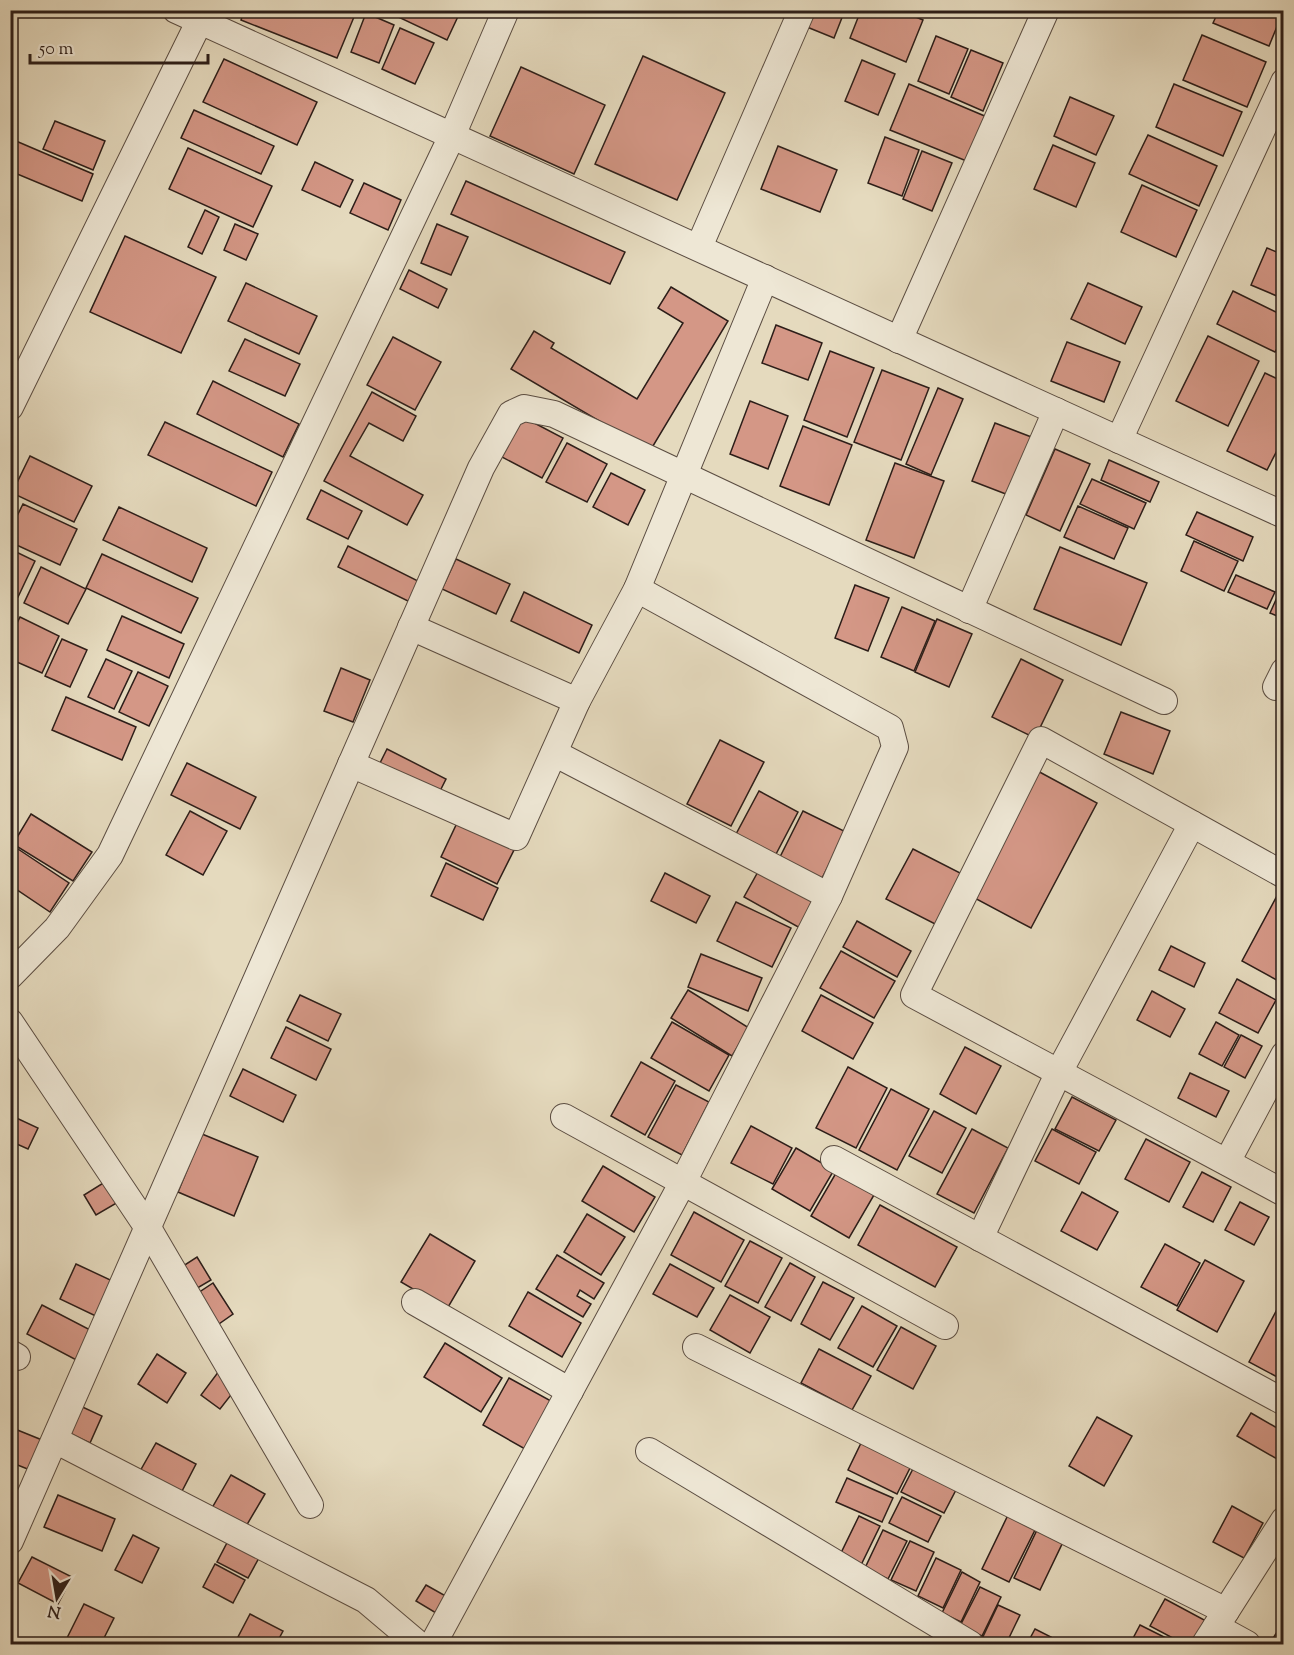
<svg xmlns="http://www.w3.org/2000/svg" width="1294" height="1655" font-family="'Sorts Mill Goudy',serif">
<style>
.building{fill:#d49786;stroke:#2d1e19;stroke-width:1.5}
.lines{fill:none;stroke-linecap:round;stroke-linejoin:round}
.minor-casing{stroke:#5b4d42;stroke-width:28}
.minor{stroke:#eee7d5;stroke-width:26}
</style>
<rect width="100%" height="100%" fill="#e5dabe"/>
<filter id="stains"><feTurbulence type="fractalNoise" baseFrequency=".00333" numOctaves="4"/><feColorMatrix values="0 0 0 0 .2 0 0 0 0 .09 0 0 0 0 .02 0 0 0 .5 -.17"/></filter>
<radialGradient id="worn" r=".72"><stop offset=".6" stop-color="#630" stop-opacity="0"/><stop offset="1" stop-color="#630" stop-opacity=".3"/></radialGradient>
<!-- building -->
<g class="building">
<path d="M244,10H338L354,17L337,58L241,20Z"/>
<path d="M397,10H461L447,40L394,15Z"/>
<path d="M814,10H845L834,38L807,27Z"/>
<path d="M861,10H899L923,20L906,62L850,38Z"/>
<path d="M1219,10H1281L1283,12L1269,46L1213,23Z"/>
<path d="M366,13L394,25L379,63L351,52Z"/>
<path d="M400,28L434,43L415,84L382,69Z"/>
<path d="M1202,35L1266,62L1247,107L1183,80Z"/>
<path d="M936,36L968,49L949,94L918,81Z"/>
<path d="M971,50L1003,63L983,111L951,97Z"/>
<path d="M643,56L725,93L677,200L595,164Z"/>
<path d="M224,59L317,102L297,145L203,102Z"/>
<path d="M862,60L895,74L878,115L845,101Z"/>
<path d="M521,67L605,105L574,174L490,136Z"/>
<path d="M909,84L987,117L969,162L890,130Z"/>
<path d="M1174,84L1242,112L1223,156L1156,127Z"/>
<path d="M1070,97L1114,116L1096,155L1054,136Z"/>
<path d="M194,110L274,146L261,174L181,138Z"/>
<path d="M55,121L105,141L93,170L43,149Z"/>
<path d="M1148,135L1217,166L1199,206L1129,174Z"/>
<path d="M885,137L919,150L902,196L868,183Z"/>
<path d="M16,141L93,174L82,201L10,171V155Z"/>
<path d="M1053,145L1095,163L1076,207L1034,189Z"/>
<path d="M778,146L837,170L820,212L761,189Z"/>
<path d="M188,148L272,186L253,227L169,189Z"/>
<path d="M922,151L952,163L932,211L903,199Z"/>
<path d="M315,162L353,180L340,207L302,190Z"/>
<path d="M466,181L625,252L610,284L451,214Z"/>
<path d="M364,183L401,200L388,230L350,213Z"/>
<path d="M1142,185L1197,210L1176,257L1121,232Z"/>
<path d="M205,210L219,217L202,254L188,247Z"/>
<path d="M235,224L258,234L246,260L224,250Z"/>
<path d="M437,224L468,237L451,275L421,263Z"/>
<path d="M125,236L216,277L181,353L90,312Z"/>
<path d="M1267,248L1284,255V299L1251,285Z"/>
<path d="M409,270L447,289L438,308L400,289Z"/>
<path d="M246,283L317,316L299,354L228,321Z"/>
<path d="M1088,283L1142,307L1125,344L1071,319Z"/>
<path d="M671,287L728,321L650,451L511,369L534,331L554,343L551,348L637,399L683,323L658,308Z"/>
<path d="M1233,291L1284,316V336L1275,352L1217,324Z"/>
<path d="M776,325L822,343L808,380L762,363Z"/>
<path d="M1208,336L1259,361L1228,426L1176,401Z"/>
<path d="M393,337L441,362L415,410L367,385Z"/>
<path d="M245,339L300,364L285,396L229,371Z"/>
<path d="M1067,342L1120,362L1104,402L1051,381Z"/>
<path d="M830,351L874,368L847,437L804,420Z"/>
<path d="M882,370L929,388L901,460L854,442Z"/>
<path d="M1265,373L1284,382V437L1267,470L1227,451Z"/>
<path d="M213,381L299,424L283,457L197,414Z"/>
<path d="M938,388L963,399L931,475L906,464Z"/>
<path d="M372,392L416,416L403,441L369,423L350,456L423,495L407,525L324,481Z"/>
<path d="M750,401L788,416L768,469L730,454Z"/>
<path d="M521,416L563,438L542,478L500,456Z"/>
<path d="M165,422L272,472L256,506L148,455Z"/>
<path d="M995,423L1034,438L1011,496L972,481Z"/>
<path d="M803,426L852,445L829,505L780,486Z"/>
<path d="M567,443L607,464L587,502L546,482Z"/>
<path d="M1055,449L1090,464L1060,531L1026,515Z"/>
<path d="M30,456L92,486L74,522L12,493Z"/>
<path d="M1109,460L1159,482L1150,502L1101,480Z"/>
<path d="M895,463L944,481L914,558L866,540Z"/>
<path d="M611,473L645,490L628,525L593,507Z"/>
<path d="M1092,479L1146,503L1134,529L1080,504Z"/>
<path d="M321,490L362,511L348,539L307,519Z"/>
<path d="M23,504L77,529L60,565L10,542V530Z"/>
<path d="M1078,506L1128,528L1114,559L1064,537Z"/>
<path d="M119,507L207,548L192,582L103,540Z"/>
<path d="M1197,512L1253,537L1243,561L1186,535Z"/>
<path d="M1194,541L1238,561L1224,591L1181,571Z"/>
<path d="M348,546L420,582L410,602L338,567Z"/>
<path d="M1060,547L1147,583L1121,645L1034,609Z"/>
<path d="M10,549L35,561L18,597L10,593Z"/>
<path d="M102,554L198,598L181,633L86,588Z"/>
<path d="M456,559L510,584L496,614L442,589Z"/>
<path d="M41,567L86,589L68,624L24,603Z"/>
<path d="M1236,575L1275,592L1267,609L1228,592Z"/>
<path d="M855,585L889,598L868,651L835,638Z"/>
<path d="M524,592L592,625L579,653L511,621Z"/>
<path d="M1279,593L1284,595V619L1270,613Z"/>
<path d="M902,607L935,621L914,671L881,657Z"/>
<path d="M122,616L184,644L169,678L107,650Z"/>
<path d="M20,617L59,636L42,673L10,659V638Z"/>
<path d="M937,619L972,634L949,687L915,672Z"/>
<path d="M62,639L87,650L70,687L45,676Z"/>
<path d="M106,659L132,671L114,709L88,697Z"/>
<path d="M1021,659L1063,680L1035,738L992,717Z"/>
<path d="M341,668L370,680L353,722L324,711Z"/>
<path d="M138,672L168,686L149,726L119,712Z"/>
<path d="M66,697L136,727L122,760L52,730Z"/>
<path d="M1121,712L1170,731L1153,774L1104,754Z"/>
<path d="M720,740L764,762L731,826L687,804Z"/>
<path d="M387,749L446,779L437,797L378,767Z"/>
<path d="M187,763L256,797L240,829L171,795Z"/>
<path d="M1034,769L1097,803L1031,928L967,894Z"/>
<path d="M759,791L798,812L775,856L735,836Z"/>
<path d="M190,811L227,831L203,875L166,855Z"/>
<path d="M803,811L846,832L821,880L779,859Z"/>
<path d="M31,814L92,852L73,881L13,844Z"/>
<path d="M457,823L514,850L497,884L441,857Z"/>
<path d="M18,849L69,883L50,912L10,885V861Z"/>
<path d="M913,849L968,877L941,927L886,899Z"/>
<path d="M446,863L498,888L483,920L431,896Z"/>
<path d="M759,870L815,900L800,928L744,897Z"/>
<path d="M665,873L710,896L696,923L651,901Z"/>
<path d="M1278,894L1284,897V984L1242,961Z"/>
<path d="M736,902L791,928L772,967L717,941Z"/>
<path d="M857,921L911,951L897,977L843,947Z"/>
<path d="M1171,946L1205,963L1194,987L1159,970Z"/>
<path d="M841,951L895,981L874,1018L820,988Z"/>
<path d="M701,954L762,978L748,1011L688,987Z"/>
<path d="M1237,979L1276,1000L1258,1033L1219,1013Z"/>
<path d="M688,990L749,1028L732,1056L671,1018Z"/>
<path d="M1152,991L1185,1009L1170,1037L1137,1020Z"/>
<path d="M300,995L341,1014L328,1041L287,1021Z"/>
<path d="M821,995L873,1023L853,1059L802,1031Z"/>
<path d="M672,1022L729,1055L709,1091L651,1058Z"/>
<path d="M1216,1022L1239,1035L1222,1066L1199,1054Z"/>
<path d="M286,1027L331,1049L316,1080L271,1058Z"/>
<path d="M1241,1035L1262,1046L1245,1078L1224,1067Z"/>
<path d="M965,1047L1001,1066L976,1114L940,1094Z"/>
<path d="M641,1062L675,1081L645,1135L611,1116Z"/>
<path d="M848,1067L887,1088L856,1148L816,1128Z"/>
<path d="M243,1069L296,1095L283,1122L230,1096Z"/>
<path d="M1190,1073L1229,1091L1216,1117L1178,1098Z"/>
<path d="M676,1085L709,1102L682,1155L648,1137Z"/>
<path d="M891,1089L929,1109L897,1170L859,1150Z"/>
<path d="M1072,1097L1116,1120L1099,1151L1055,1129Z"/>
<path d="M934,1111L966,1128L942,1173L909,1156Z"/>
<path d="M10,1115L38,1128L28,1149L10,1141Z"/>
<path d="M751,1126L792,1148L773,1184L731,1163Z"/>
<path d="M972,1129L1008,1148L974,1213L937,1194Z"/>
<path d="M1052,1129L1096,1152L1079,1184L1035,1161Z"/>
<path d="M202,1134L258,1157L234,1216L178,1192Z"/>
<path d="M1146,1139L1190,1162L1169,1202L1125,1179Z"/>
<path d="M796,1148L834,1170L810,1211L772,1189Z"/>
<path d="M603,1166L655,1197L634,1232L582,1201Z"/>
<path d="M1202,1172L1231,1187L1213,1222L1183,1207Z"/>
<path d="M836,1173L874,1195L849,1238L811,1216Z"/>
<path d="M108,1180L120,1201L96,1215L84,1195Z"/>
<path d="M1082,1192L1118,1212L1097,1250L1061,1231Z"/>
<path d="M1240,1202L1269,1217L1254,1245L1225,1230Z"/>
<path d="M880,1205L957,1247L935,1287L858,1245Z"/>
<path d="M694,1212L744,1240L721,1282L671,1255Z"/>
<path d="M587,1214L625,1237L601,1275L564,1252Z"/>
<path d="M430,1234L475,1261L447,1309L401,1282Z"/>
<path d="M750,1241L782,1258L758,1303L725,1286Z"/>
<path d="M1165,1244L1200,1263L1177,1306L1141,1287Z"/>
<path d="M557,1255L604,1283L594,1299L580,1290L577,1296L591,1304L583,1317L536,1289Z"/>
<path d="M197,1257L211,1280L194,1290L180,1268Z"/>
<path d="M1205,1260L1244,1281L1217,1332L1177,1310Z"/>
<path d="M790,1263L815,1277L791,1321L765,1307Z"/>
<path d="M76,1264L119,1284L102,1319L60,1299Z"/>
<path d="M670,1264L714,1288L697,1317L653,1294Z"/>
<path d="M823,1282L854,1298L830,1340L801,1324Z"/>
<path d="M213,1283L233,1314L216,1326L195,1295Z"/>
<path d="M528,1292L581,1323L562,1357L509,1326Z"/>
<path d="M730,1295L770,1317L750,1353L710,1330Z"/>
<path d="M1282,1300L1284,1369L1279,1378L1249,1362Z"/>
<path d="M42,1305L98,1334L82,1363L27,1334Z"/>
<path d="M862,1306L897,1326L873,1367L838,1348Z"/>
<path d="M901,1327L936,1346L913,1389L877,1370Z"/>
<path d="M445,1343L502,1378L481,1412L424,1377Z"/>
<path d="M819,1349L871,1376L852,1410L801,1383Z"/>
<path d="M157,1354L186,1373L167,1403L138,1384Z"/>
<path d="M219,1371L238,1386L220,1409L201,1395Z"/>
<path d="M509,1378L551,1401L525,1449L483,1425Z"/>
<path d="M76,1404L102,1416L90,1443L64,1431Z"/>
<path d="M1251,1413L1284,1432V1463L1237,1436Z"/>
<path d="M1097,1417L1132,1436L1104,1486L1069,1466Z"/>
<path d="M10,1427L47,1442L35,1472L10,1462Z"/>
<path d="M863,1439L912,1464L897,1494L848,1470Z"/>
<path d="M156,1443L196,1464L180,1495L139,1473Z"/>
<path d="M915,1465L958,1486L944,1513L901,1492Z"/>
<path d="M231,1475L265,1494L245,1528L212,1508Z"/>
<path d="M847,1478L893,1498L882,1522L836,1502Z"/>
<path d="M58,1495L115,1519L102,1551L44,1527Z"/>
<path d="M902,1497L941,1516L928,1542L889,1523Z"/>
<path d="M1232,1506L1263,1523L1244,1558L1213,1542Z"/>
<path d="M1008,1515L1036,1528L1009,1582L982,1569Z"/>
<path d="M859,1516L880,1526L861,1565L840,1555Z"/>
<path d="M883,1530L907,1541L888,1579L865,1568Z"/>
<path d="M1037,1530L1063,1542L1040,1590L1014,1578Z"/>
<path d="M133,1535L159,1548L142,1583L115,1570Z"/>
<path d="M229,1539L260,1556L248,1578L217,1562Z"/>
<path d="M910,1541L934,1552L916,1591L891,1580Z"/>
<path d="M32,1557L72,1577L58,1604L18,1583Z"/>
<path d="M936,1558L961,1570L943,1608L918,1596Z"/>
<path d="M215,1564L245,1580L233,1603L203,1587Z"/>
<path d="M962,1572L980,1582L961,1622L942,1613Z"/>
<path d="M426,1585L451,1599L441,1616L416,1601Z"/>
<path d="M980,1587L1001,1597L982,1636L960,1626Z"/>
<path d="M1165,1599L1208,1622L1196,1644H1184L1150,1626Z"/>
<path d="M84,1604L114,1618L101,1644H64Z"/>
<path d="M998,1605L1020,1615L1006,1644H982L980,1643Z"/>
<path d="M250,1614L283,1631L276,1644H253L238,1637Z"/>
<path d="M1284,1621V1644H1272L1270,1643Z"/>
<path d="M1140,1625L1178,1644H1130Z"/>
<path d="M1035,1629L1051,1637L1047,1644H1027Z"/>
</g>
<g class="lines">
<!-- minor casing -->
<g class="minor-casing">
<g id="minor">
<path d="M176,10C545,180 915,346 1284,515"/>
<path d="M699,247L802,10"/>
<path d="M899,340L1046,10"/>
<path d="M10,407L205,10"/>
<path d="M1119,440L1284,82"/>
<path d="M969,610L1056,411"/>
<path d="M411,627L577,701"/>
<path d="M1276,687L1284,671"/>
<path d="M554,753L829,896"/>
<path d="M351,764L516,837L577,701L637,589L765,278"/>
<path d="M1284,875L1041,740L914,995L1284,1193"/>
<path d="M10,976L57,928L110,855L451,138L506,10"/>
<path d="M10,1022L148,1228L310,1505"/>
<path d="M564,1117L945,1326"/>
<path d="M834,1159L1284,1402"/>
<path d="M1227,1162L1284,1055"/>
<path d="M980,1238L1059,1072L1192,824"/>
<path d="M415,1302L570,1391"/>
<path d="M696,1347L1226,1611"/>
<path d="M10,1353L17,1357"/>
<path d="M55,1440L366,1600L418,1644"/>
<path d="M649,1451L970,1644"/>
<path d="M10,1541L481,468L511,414L524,408L554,414L1164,701"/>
<path d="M1216,1627L1247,1644"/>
<path d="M433,1644L683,1182L829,896L895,747L890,728L637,589"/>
<path d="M1205,1644L1284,1520"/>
</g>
</g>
<!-- minor -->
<use href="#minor" class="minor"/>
</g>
<!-- margin -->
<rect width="1294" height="1655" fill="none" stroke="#e5dabe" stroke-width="36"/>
<rect x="12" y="12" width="1270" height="1631" fill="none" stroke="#2d1e19" stroke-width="3"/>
<rect x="18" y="18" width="1258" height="1619" fill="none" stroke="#2d1e19" stroke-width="1.5"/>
<!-- north arrow -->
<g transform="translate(57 1598) rotate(191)" stroke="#eee7d5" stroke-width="4.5" paint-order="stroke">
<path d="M0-4.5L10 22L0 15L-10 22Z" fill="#2d1e19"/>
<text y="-9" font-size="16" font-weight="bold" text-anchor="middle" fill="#2d1e19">N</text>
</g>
<!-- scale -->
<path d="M30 54v9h178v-9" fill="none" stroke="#2d1e19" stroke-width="3"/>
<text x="39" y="54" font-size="18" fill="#2d1e19" stroke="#eee7d5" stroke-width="4.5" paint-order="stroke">50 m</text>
<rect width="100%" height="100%" filter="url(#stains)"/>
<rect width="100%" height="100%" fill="url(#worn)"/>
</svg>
